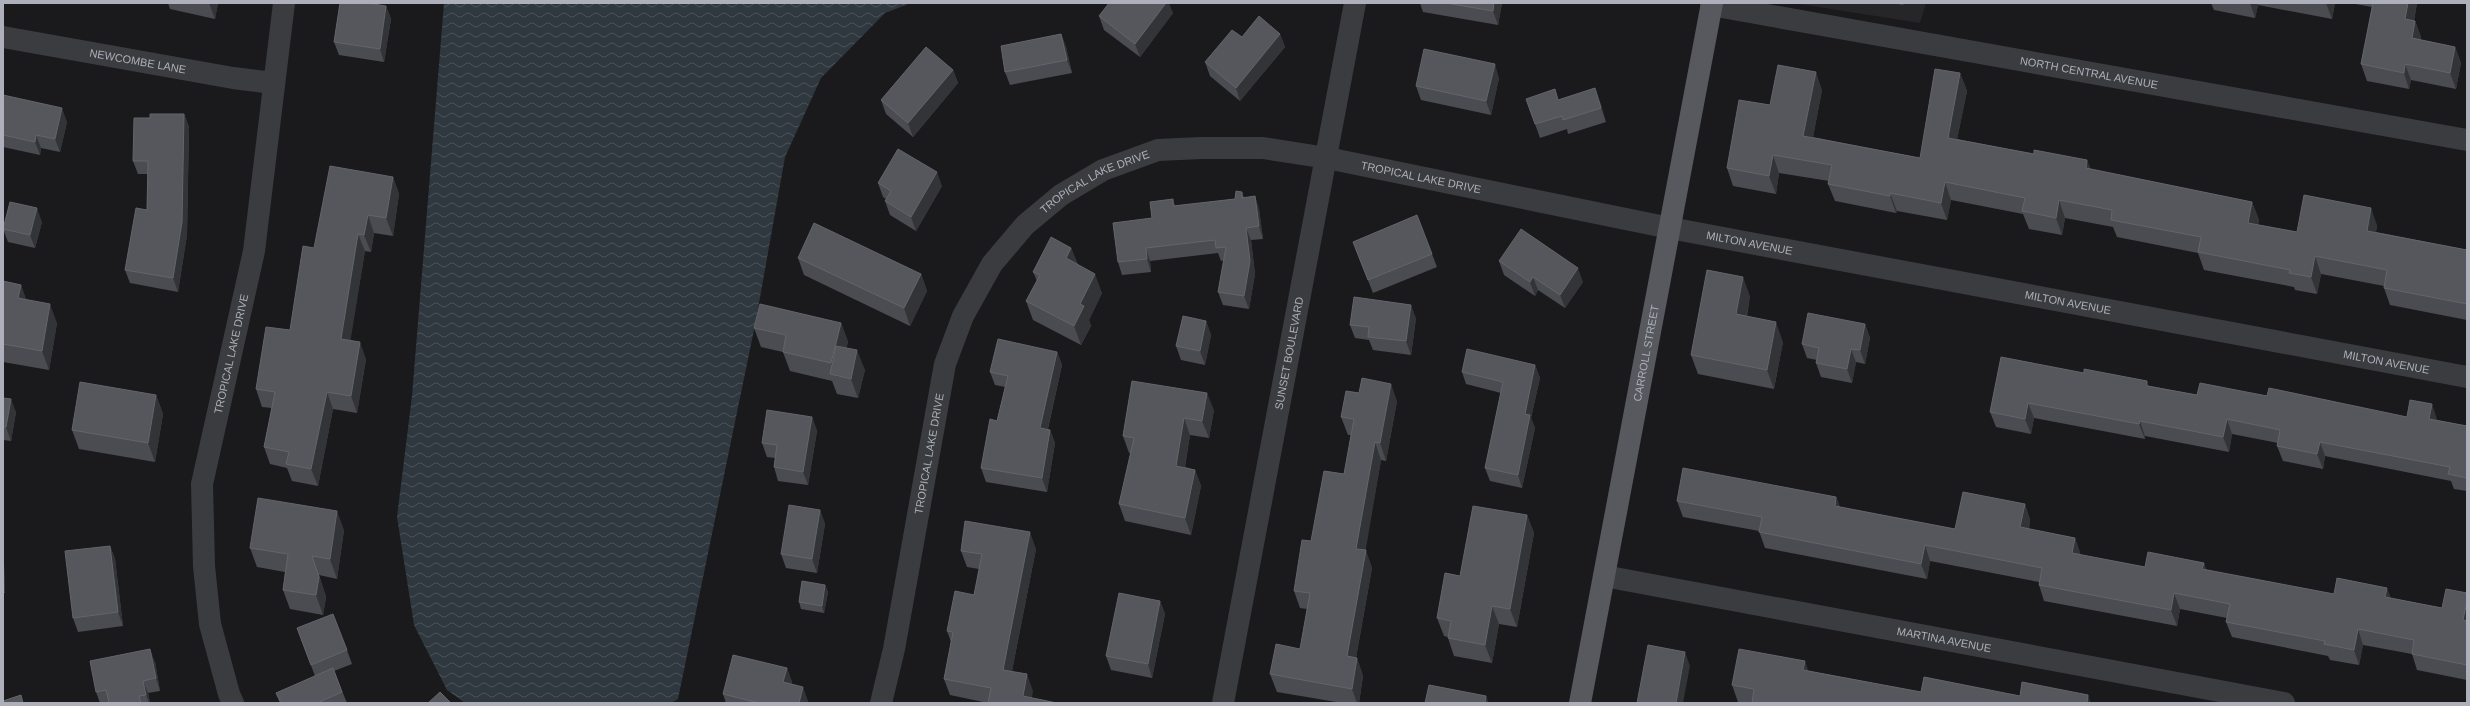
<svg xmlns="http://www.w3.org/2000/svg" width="2470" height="706" font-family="Arial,sans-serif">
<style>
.built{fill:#262629}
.water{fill:url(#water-waves)}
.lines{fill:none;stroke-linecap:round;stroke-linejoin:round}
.minor{stroke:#3b3c40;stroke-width:22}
.primary{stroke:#57595f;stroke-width:22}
.wall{fill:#4b4c51}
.shaded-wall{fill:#333437}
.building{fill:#56575c;stroke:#64656b}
.labels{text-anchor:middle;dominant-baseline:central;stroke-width:3;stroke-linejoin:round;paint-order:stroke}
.street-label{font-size:11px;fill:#adb0ba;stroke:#151517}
</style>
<defs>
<pattern id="water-waves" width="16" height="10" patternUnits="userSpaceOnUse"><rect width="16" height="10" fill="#30383f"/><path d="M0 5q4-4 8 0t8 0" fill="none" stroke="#4b5259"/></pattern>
</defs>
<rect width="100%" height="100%" fill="#1a1a1c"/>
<!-- built -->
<path class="built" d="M1793,3H1926L1920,23Z"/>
<!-- water -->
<path class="water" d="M444,3H911L885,13L821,78L785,157L756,320L678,699L671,703H465L447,690L414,625L397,517L412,396Z"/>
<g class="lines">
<!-- minor -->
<g class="minor">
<path id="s1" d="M1711,5L2467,140"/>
<path id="s2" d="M3,37L233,78L273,83"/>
<path id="s3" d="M1604,576L2284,703"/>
<path id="s4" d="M233,703L229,694L210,624L204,566L202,484L254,251L284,3"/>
<path id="s5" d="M881,703L894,649L945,364L963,316L992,264L1025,225L1061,195L1103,170L1158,150L1201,148H1263L1327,158L1670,228L2467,377"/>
<path id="s6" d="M1223,703L1355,3"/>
</g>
<!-- primary -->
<path class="primary" id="s7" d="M1580,703L1712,3"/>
</g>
<!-- wall -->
<g class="wall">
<path d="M168,3H218L215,19L170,9Z"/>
<path d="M1420,3H1502L1498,25L1423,12Z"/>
<path d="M1892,3H1904L1903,5Z"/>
<path d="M2211,3H2335L2332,19L2258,5L2255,18L2214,10Z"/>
<path d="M2350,3H2417L2414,21H2415L2421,37L2420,40L2455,47L2461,63L2456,89L2411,80L2409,89L2367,81L2361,64L2372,7Z"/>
<path d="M386,6L391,19L384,62L339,55L334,42Z"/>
<path d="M1173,13L1140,57L1104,30L1099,16Z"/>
<path d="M1061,34L1066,47L1072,73L1010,85L1005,72Z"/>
<path d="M1280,34L1285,47L1240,101L1210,76L1205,62L1242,37Z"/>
<path d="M953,70L958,83L913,137L886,114L881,100Z"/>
<path d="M1960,73L1967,91L1957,139L2034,154L2087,160L2090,169L2252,202L2259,220L2258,225L2297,232L2377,225L2376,232L2467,250V320L2390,305L2384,288V286L2321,274L2317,294L2295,290L2294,287L2204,270L2198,253L2117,237L2113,227L2065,218L2062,235L2029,229L2023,214L1951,200L1947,220L1897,211L1896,213L1835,201L1828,184L1829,181L1779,173L1776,194L1733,186L1727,168L1770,105L1822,90L1813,137L1920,158Z"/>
<path d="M1499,78L1491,115L1421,100L1416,86Z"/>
<path d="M3,95L67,122L60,152L41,148L40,155L3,147Z"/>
<path d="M1559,100L1600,102L1606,122L1568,134L1567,129L1540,138L1535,124Z"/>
<path d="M184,114L189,127L187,235L178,292L130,283L125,270L147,210L148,174H138L133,161L150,118Z"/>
<path d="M393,177L399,194L393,236L374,233L371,252L365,251L350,340L366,359L357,413L333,409L318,486L292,481L287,468L270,464L264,447L272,408L262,407L256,389L290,330L314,248Z"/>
<path d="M878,183L942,186L916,231L890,215L885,201L886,199L883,197Z"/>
<path d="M1242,192L1244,198L1255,196L1259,209L1263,239L1251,240L1255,274L1249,309L1223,305L1218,292L1224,260L1221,261L1218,253L1150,261L1151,272L1122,275L1118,262L1152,218L1173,199L1175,206L1235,199Z"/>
<path d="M42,222L35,248L8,242L3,229Z"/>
<path d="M1353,242L1432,254L1437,267L1373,293Z"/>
<path d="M1071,248L1078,265L1102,293L1089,320L1091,326L1081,345L1033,320L1026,301L1037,281L1033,272Z"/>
<path d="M798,258L921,274L927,291L910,326L804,275Z"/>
<path d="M1499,261L1583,282L1565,308L1538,290L1535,296L1504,275Z"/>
<path d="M3,281L21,285L26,300L57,323L49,370L3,362Z"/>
<path d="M1750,296L1747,316L1783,342L1774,389L1698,374L1691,355Z"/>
<path d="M1416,318L1411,355L1373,350L1369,340L1355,338L1350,325Z"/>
<path d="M1206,321L1211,335L1205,365L1181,360L1176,346Z"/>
<path d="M841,323L848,342L846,348L865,370L858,398L837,394L832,381L790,371L783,352L761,347L754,328Z"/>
<path d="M1865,324L1870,338L1865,364L1856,362L1852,383L1821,377L1816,363L1817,360L1807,358L1802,344Z"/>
<path d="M1057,352L1062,365L1048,429L1050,430L1055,443L1047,492L986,482L981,468L997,421L1005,387L995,385L990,372Z"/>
<path d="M1535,365L1540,378L1531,418L1535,428L1522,488L1490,481L1485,468L1501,393L1466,384L1462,372Z"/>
<path d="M2084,373L2197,395L2267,396L2407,417L2437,419V420L2467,426V491L2454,489L2451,481L2325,456L2323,469L2283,461L2277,446L2278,443L2232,434L2229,452L2145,436V439L2034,418L2031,434L1996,427L1990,412Z"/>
<path d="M1132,381L1214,410L1209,438L1190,435L1185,467L1195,470L1201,486L1191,535L1125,521L1119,504L1131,453H1129L1123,436Z"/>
<path d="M156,395L163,414L155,462L79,449L72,430Z"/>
<path d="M3,398L16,412L11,441L3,440Z"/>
<path d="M1397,401L1386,461L1381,460L1365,550L1372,568L1356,658H1357L1363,676L1359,703H1342L1277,692L1270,674L1300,649L1307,609L1300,608L1294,591L1344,474L1351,435H1348L1341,417Z"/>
<path d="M812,417L817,431L808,485L778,481L774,467L775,458L767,457L762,443Z"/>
<path d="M1836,497L1840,507L1955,529L2025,504L2030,520L2029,529L2075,538L2080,553V555L2145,567L2204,563L2206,570L2334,594L2391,598L2442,608L2467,593V680L2417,670L2412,654L2363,645L2359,665L2330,660L2328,656L2232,637L2226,622L2227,618L2180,609L2177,626L2044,601L2039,585V582L1930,561L1927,579L1765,548L1759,531L1683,517L1677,501Z"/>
<path d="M820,510L825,524L817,573L786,568L781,554Z"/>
<path d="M1527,515L1534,533L1517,627L1499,624L1492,663L1454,656L1448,638V637L1444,636L1437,618L1460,576Z"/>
<path d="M344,530L337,579L319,575L326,597L323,615L290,609L283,590L285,572L257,567L250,548Z"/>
<path d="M110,546L115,559L123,626L78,632L73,618Z"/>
<path d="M1036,549L1012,671L1033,691L988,703L950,695L944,679L951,642L947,631L974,595L979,569L967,567L961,551Z"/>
<path d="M3,561L4,563L5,593H3Z"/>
<path d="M825,585L828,592L824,613L801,609L799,602Z"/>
<path d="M1160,601L1165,614L1152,678L1111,670L1106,656Z"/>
<path d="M297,628L347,650L352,664L334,671L347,703H280L276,693L315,676Z"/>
<path d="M155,662L160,691L148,693L150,703H100L96,692Z"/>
<path d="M787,668L792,682L791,684L808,701V703H726L723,694Z"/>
<path d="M1808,671L1921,692L2020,696L2091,703H1744L1738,702L1732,685Z"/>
</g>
<!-- shaded-wall -->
<g class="shaded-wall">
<path d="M209,3H218L215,19Z"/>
<path d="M1166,3H1169L1173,13L1140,57L1135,44Z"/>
<path d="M1494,3H1502L1498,25L1493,11Z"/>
<path d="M2250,3H2257L2258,5L2255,18Z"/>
<path d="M2326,3H2335L2332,19Z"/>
<path d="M2408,3H2417L2411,35L2405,19Z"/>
<path d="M386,6L391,19L384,62L380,49Z"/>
<path d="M2415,21L2421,37L2417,55L2412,38Z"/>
<path d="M1061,34L1066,47L1072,73L1067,60Z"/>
<path d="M1280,34L1285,47L1240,101L1236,88Z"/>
<path d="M2455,47L2461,63L2456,89L2450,73Z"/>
<path d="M1495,64L1499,78L1491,115L1486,101Z"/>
<path d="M2405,64L2411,80L2409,89L2404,73Z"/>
<path d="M953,70L958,83L913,137L908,123Z"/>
<path d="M1816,72L1822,90L1810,153L1803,136Z"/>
<path d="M1960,73L1967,91L1954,155L1948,138Z"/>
<path d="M1595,88L1600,102L1606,122L1601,108Z"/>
<path d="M62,108L67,122L60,152L55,139Z"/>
<path d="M184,114L189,127L187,235L178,292L173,278Z"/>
<path d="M36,135L41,148L40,155L35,142Z"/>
<path d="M1773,155L1779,173L1776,194L1769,176Z"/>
<path d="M2087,160L2094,178L2086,168Z"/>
<path d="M937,172L942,186L916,231L911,217Z"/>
<path d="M393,177L399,194L393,236L386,218Z"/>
<path d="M1945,182L1951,200L1947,220L1941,203Z"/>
<path d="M1890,193L1897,211L1896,213L1890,196Z"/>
<path d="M1255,196L1259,209L1263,239L1259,226Z"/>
<path d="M2059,200L2065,218L2062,235L2056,218Z"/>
<path d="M2252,202L2259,220L2255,240L2248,223Z"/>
<path d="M37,208L42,222L35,248L30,235Z"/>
<path d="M2371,208L2377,225L2373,248L2367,231Z"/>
<path d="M368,215L374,233L371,252L364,235Z"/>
<path d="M1246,228L1251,240L1255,274L1249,309L1244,296Z"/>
<path d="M358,234L365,251L348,356L341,339Z"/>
<path d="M1071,248L1079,267L1066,258Z"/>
<path d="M1146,248L1150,261L1151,272L1147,259Z"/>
<path d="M2315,256L2321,274L2317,294L2311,277Z"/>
<path d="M1578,268L1583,282L1565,308L1560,295Z"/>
<path d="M921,274L927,291L910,326L904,308Z"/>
<path d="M1095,274L1102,293L1089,320L1091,326L1081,345L1074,326L1080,304Z"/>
<path d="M1533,277L1538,290L1535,296L1530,282Z"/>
<path d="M1743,277L1750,296L1743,334L1736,314Z"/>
<path d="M21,285L28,304L18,298Z"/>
<path d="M50,304L57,323L49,370L42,351Z"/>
<path d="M1411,305L1416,318L1411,355L1406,341Z"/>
<path d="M1206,321L1211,335L1205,365L1200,351Z"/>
<path d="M1776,322L1783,342L1774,389L1767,370Z"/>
<path d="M841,323L848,342L840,377L836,376L831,363Z"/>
<path d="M1865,324L1870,338L1865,364L1860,350Z"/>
<path d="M360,342L366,359L357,413L351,396Z"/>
<path d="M1851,349L1856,362L1852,383L1847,369Z"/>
<path d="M857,350L865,370L858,398L851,379Z"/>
<path d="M1057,352L1062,365L1045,441L1040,428Z"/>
<path d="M1535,365L1540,378L1531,418L1535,428L1522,488L1518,475L1525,414Z"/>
<path d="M1391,384L1397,401L1386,461L1380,443Z"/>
<path d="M327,392L333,409L318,486L311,469Z"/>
<path d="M1207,393L1214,410L1209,438L1202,421Z"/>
<path d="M156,395L163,414L155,462L148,443Z"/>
<path d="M11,399L16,412L11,441L6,427Z"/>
<path d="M2028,403L2034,418L2031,434L2025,419Z"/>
<path d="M2432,404L2437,419L2434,434L2429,419Z"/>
<path d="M812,417L817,431L808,485L803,472Z"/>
<path d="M1184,418L1190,435L1182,482L1176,466Z"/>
<path d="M2227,419L2232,434L2229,452L2223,437Z"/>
<path d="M2140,421L2145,436V439L2139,424Z"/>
<path d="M1050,430L1055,443L1047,492L1042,478Z"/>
<path d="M1375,442L1381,460L1363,566L1356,549Z"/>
<path d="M2320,442L2325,456L2323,469L2317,454Z"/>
<path d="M1195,470L1201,486L1191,535L1185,518Z"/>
<path d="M1836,497L1842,512L1835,506Z"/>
<path d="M2025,504L2030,520L2026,543L2020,527Z"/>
<path d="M820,510L825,524L817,573L812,559Z"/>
<path d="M337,511L344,530L337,579L330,559Z"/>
<path d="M1527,515L1534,533L1517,627L1510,609Z"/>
<path d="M1030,532L1036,549L1009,686L1003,670Z"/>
<path d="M2075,538L2080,553L2078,569L2072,553Z"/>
<path d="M1925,545L1930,561L1927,579L1921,564Z"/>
<path d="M110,546L115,559L123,626L118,612Z"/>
<path d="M1366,550L1372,568L1353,674L1347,656Z"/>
<path d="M312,556L326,597L323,615L316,595Z"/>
<path d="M3,561L4,563L5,593L3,587Z"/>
<path d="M2204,563L2209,578L2202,569Z"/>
<path d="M825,585L828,592L824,613L822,606Z"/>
<path d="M2387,588L2393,603L2385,597Z"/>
<path d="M2174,593L2180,609L2177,626L2171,610Z"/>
<path d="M1160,601L1165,614L1152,678L1148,664Z"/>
<path d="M2467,601V631L2463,620Z"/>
<path d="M1492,606L1499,624L1492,663L1485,645Z"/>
<path d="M2358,629L2363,645L2359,665L2354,650Z"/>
<path d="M150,649L155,662L160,691L156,678Z"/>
<path d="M1685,652L1690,666L1683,703H1676Z"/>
<path d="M1357,658L1363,676L1359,703H1357L1352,689Z"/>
<path d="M1805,661L1811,678L1803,670Z"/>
<path d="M787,668L792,682L788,696L783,682Z"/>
<path d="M1027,674L1033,691L1031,703L1023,696Z"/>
<path d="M143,681L148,693L150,703H149L146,695Z"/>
<path d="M803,687L808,701V703H799Z"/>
<path d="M2088,695L2091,703H2087Z"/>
<path d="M1486,696L1489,703H1485Z"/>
</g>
<!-- building -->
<g class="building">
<path d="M340,3H367L386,6L380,49L334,42Z"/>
<path d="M1109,3H1166L1135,44L1099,16Z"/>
<path d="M1446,3H1494L1493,11Z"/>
<path d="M2373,3H2408L2405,19L2415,21L2412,38L2455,47L2450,73L2405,64L2404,73L2361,64Z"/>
<path d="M1259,16L1280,34L1236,88L1205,62L1232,30L1242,37Z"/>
<path d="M1061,34L1067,60L1005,72L1001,46Z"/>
<path d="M926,47L953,70L908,123L881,100Z"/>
<path d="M1424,49L1495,64L1486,101L1416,86Z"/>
<path d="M1778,65L1816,72L1803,136L1920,158L1935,69L1960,73L1948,138L2034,154V150L2087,160L2086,168L2252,202L2248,223L2297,232L2304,195L2371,208L2367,231L2467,250V304L2384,288L2387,270L2315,256L2311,277L2289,273L2290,270L2198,252L2201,237L2111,220L2112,210L2059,200L2056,218L2022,211L2025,198L1945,182L1941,203L1890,193V196L1828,184L1832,165L1773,155L1769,176L1727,168L1739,100L1770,105Z"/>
<path d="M1595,88L1601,108L1563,120L1562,116L1535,124L1526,99L1555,89L1558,100Z"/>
<path d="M3,95L62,108L55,139L36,135L35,142L3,135Z"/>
<path d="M150,114H184L182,222L173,278L125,270L136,208L147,210L148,161H133L134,118H150Z"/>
<path d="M898,149L937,172L911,217L885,201L891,191L878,183Z"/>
<path d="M330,166L393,177L386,218L368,215L364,235L358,234L341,339L360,342L351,396L327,392L311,469L286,464L289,452L264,447L275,392L256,389L266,327L290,330L303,246L314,248Z"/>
<path d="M1236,191L1242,192V198L1255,196L1259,226L1246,228L1250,261L1244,296L1218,292L1226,247L1216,248L1215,240L1146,248L1147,259L1118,262L1113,223L1152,218L1150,202L1173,199V206L1235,199Z"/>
<path d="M10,202L37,208L30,235L3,229Z"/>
<path d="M1417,215L1432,254L1368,280L1353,242Z"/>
<path d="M814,223L921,274L904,308L798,258Z"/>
<path d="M1521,229L1578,268L1560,295L1533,277L1530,282L1499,261Z"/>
<path d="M1051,237L1071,248L1066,258L1095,274L1080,304L1084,306L1074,326L1026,301L1040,275L1033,272Z"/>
<path d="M1707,270L1743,277L1736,314L1776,322L1767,370L1691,355Z"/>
<path d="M3,281L21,285L18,298L50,304L42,351L3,344Z"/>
<path d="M1354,297L1411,305L1406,341L1368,337L1369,327L1350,325Z"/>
<path d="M760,304L841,323L831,363L783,352L786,335L754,328Z"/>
<path d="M1808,313L1865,324L1860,350L1851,349L1847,369L1816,363L1819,348L1802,344Z"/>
<path d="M1183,316L1206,321L1200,351L1176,346Z"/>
<path d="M998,339L1057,352L1040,428L1050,430L1042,478L981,468L990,419L997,421L1008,376L990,372Z"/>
<path d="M836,346L857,350L851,379L830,374Z"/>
<path d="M1467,349L1535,365L1525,414L1530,415L1518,475L1485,468L1503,382L1462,372Z"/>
<path d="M2001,357L2084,373V369L2147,381V386L2197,395L2200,383L2267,396L2269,388L2407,417L2410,400L2432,404L2429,419L2467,426V478L2448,474L2450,467L2320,442L2317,454L2277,446L2280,430L2227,419L2223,437L2140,421L2139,424L2028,403L2025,419L1990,412Z"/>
<path d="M1362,378L1391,384L1380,443L1375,442L1356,549L1366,550L1347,656L1357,658L1352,689L1270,674L1276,644L1300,649L1310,593L1294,591L1302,540L1311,541L1324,471L1344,474L1354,419L1341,417L1346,391L1359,393Z"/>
<path d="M1132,381L1207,393L1202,421L1184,418L1176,466L1195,470L1185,518L1119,504L1134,438L1123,436Z"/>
<path d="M80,382L156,395L148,443L72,430Z"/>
<path d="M3,398L11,399L6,427H3Z"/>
<path d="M767,410L812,417L803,472L774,467L777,445L762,443Z"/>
<path d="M1683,468L1836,497L1835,506L1955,529L1963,492L2025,504L2020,527L2075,538L2072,553L2145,567L2148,552L2204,563L2202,569L2334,594L2337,578L2387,588L2385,597L2442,608L2446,589L2467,593V601L2463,620L2467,621V665L2412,654L2414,640L2358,629L2354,650L2324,644L2325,641L2226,622L2230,604L2174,593L2171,610L2039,585L2042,568L1925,545L1921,564L1759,532L1762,517L1677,501Z"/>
<path d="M258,498L337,511L330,559L312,556L319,577L316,595L283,590L288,554L250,548Z"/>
<path d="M789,505L820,510L812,559L781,554Z"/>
<path d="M1473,506L1527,515L1510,609L1492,606L1485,645L1448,638L1451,621L1437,618L1445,573L1460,576Z"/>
<path d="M965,521L1030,532L1003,670L1027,674L1023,696L1057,703H988L991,688L944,679L953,632L947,631L955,591L974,595L982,554L961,551Z"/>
<path d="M110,546L118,612L73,618L65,551Z"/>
<path d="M802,581L825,585L822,606L799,602Z"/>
<path d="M1119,593L1160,601L1148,664L1106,656Z"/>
<path d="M333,614L347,650L311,665L297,628Z"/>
<path d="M1648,645L1685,652L1676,703H1637Z"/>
<path d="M150,649L156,678L143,681L146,695L139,696L141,703H109L106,690L96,692L90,661Z"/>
<path d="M1739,649L1805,661L1803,670L1921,692L1924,677L2020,696L2022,682L2088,695L2087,703H1752L1754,689L1732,685Z"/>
<path d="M733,655L787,668L783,682L803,687L799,703H759L723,694Z"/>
<path d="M333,668L342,692L317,703H281L276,693Z"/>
<path d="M1429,685L1486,696L1485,703H1425Z"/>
<path d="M440,692L451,703H428Z"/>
<path d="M21,695L23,703H3V701Z"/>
</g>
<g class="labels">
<!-- street labels -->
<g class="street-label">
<text stroke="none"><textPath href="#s2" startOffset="137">NEWCOMBE LANE</textPath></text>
<text stroke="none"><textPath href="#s1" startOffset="384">NORTH CENTRAL AVENUE</textPath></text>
<text stroke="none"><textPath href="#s5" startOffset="927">TROPICAL LAKE DRIVE</textPath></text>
<text stroke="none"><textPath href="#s5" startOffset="590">TROPICAL LAKE DRIVE</textPath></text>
<text stroke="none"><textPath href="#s5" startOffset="1262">MILTON AVENUE</textPath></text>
<text stroke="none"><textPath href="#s5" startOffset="1586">MILTON AVENUE</textPath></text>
<text stroke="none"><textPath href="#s6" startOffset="356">SUNSET BOULEVARD</textPath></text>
<text stroke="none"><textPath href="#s7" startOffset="356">CARROLL STREET</textPath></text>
<text stroke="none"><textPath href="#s4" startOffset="356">TROPICAL LAKE DRIVE</textPath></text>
<text stroke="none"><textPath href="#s5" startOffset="1910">MILTON AVENUE</textPath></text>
<text stroke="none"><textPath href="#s5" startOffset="254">TROPICAL LAKE DRIVE</textPath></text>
<text stroke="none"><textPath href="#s3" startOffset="346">MARTINA AVENUE</textPath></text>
</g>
</g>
<!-- border -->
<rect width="2470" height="706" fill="none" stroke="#adb0ba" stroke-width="8"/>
</svg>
